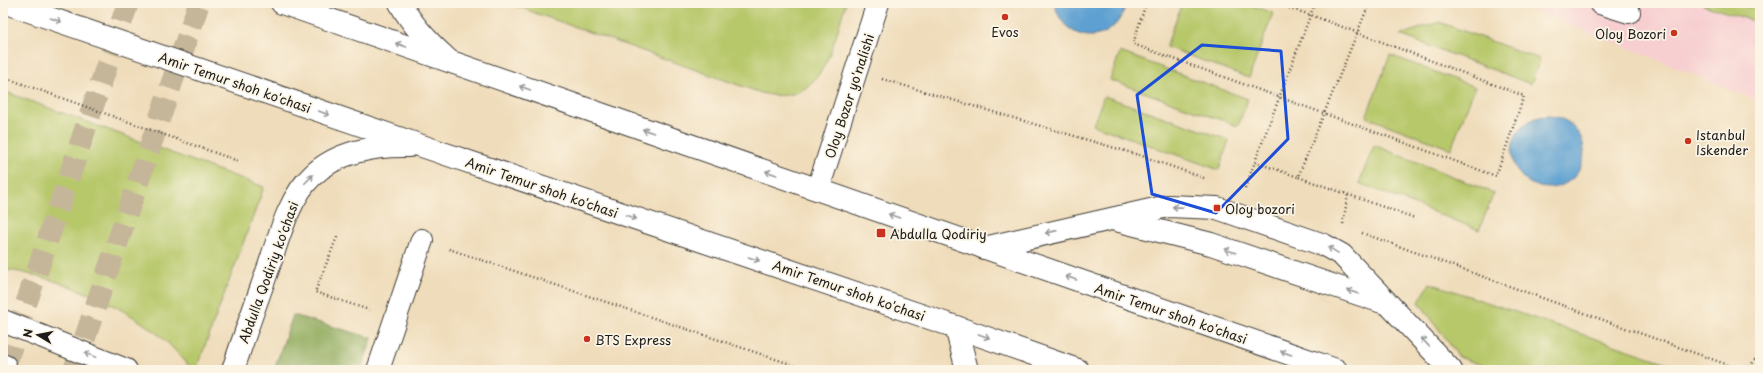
<svg xmlns="http://www.w3.org/2000/svg" width="1763" height="373" font-family="'Playpen Sans',sans-serif">
<style>
.built{fill:#f7cfd1}
.green{fill:#b7c86a;stroke:#6a7243}
.forest{fill:#91ac5e;stroke:#56643d}
.water{fill:#5da0d1;stroke:#3c5e76}
.lines{fill:none;stroke-linecap:round;stroke-linejoin:round}
.major-tunnel{stroke:#c5b69a;stroke-width:22;stroke-dasharray:22 11;stroke-linecap:butt}
.minor-casing{stroke:#3c3934;stroke-width:24}
.major-casing{stroke:#3c3934;stroke-width:24}
.path{stroke:#3c3934;stroke-width:2.5;stroke-dasharray:1 3;stroke-linecap:butt}
.minor{stroke:#fff;stroke-width:22}
.major{stroke:#fff;stroke-width:22}
.oneway{stroke:#999}
.marked{fill:none;stroke:#1d4ed8;stroke-width:3;stroke-linejoin:round}
.poi-dot{fill:#c8321e;stroke:#fcf5e5;stroke-width:1.5}
.labels{text-anchor:middle;dominant-baseline:central;stroke-width:3.5;stroke-linejoin:round;paint-order:stroke}
.poi-label{font-size:13px;fill:#1c1c1c;stroke:#fcf5e5;text-anchor:start}
.street-label{font-size:13px;fill:#1c1c1c;stroke:#fcf5e5}
</style>
<rect width="100%" height="100%" fill="#fcf5e5"/>
<filter id="ink" filterUnits="userSpaceOnUse"><feTurbulence type="fractalNoise" baseFrequency=".025" numOctaves="2"/><feDisplacementMap in="SourceGraphic" scale="8" xChannelSelector="R" yChannelSelector="G"/><feConvolveMatrix kernelMatrix="1 2 1 2 8 2 1 2 1" color-interpolation-filters="sRGB"/></filter>
<filter id="wash" filterUnits="userSpaceOnUse"><feTurbulence type="fractalNoise" baseFrequency=".012" numOctaves="4" result="noise"/><feDisplacementMap in="SourceGraphic" scale="16" xChannelSelector="R" yChannelSelector="G"/><feGaussianBlur stdDeviation="0.9" result="paint"/><feColorMatrix in="noise" values="0 0 0 0 0 0 0 0 0 0 0 0 0 0 0 0 0 1.4 0 .05"/><feComposite in="paint" operator="in"/></filter>
<g filter="url(#wash)">
<rect width="100%" height="100%" fill="#efdcba"/>
<!-- built -->
<path class="built" d="M1514,3H1760V102L1663,62Z"/>
<!-- green -->
<g class="green">
<path d="M507,3H846C832,46 823,109 761,93Z"/>
<path d="M1182,3H1245L1273,13L1249,78L1166,47Z"/>
<path d="M1702,3H1734L1751,8L1753,3H1760V23L1703,5Z"/>
<path d="M1439,22L1540,59L1531,84L1400,35Z"/>
<path d="M1120,52L1248,99L1238,126L1110,80Z"/>
<path d="M1390,55L1475,87L1451,149L1366,117Z"/>
<path d="M3,91L264,187L196,370H193C185,362 178,353 170,345C130,306 58,277 3,269Z"/>
<path d="M1104,96L1229,140L1219,170L1093,125Z"/>
<path d="M1374,145L1494,193L1479,230L1359,183Z"/>
<path d="M1430,283L1688,370H1495L1459,357L1419,302Z"/>
</g>
<!-- forest -->
<path class="forest" d="M293,315L372,338L361,370H274Z"/>
<!-- water -->
<g class="water">
<path d="M1054,3H1126C1116,47 1065,47 1054,3Z"/>
<circle cx="1548" cy="152" r="36"/>
</g>
</g>
<g filter="url(#ink)">
<g class="lines">
<!-- major-tunnel -->
<g class="major-tunnel">
<path d="M5,366L128,3"/>
<path d="M74,370L199,3"/>
</g>
<!-- minor casing -->
<g class="minor-casing">
<g id="minor">
<path d="M1600,3L1629,12"/>
<path d="M818,189L878,3"/>
<path d="M1116,220L1211,244L1385,303"/>
<path d="M984,248L1168,206L1217,208L1324,245L1342,255L1451,370"/>
<path d="M956,327L967,370"/>
<path d="M378,370L422,240"/>
</g>
</g>
<!-- major casing -->
<g class="major-casing">
<g id="major">
<path d="M6,3L422,146L956,327L1078,370"/>
<path d="M282,3L1336,370"/>
<path d="M400,3C412,25 428,42 446,58"/>
<path d="M3,321L126,370"/>
<path d="M3,370L5,366"/>
<path d="M233,370C244,336 256,303 268,269C278,240 289,197 312,176C336,152 375,145 409,146"/>
</g>
</g>
<!-- path -->
<g class="path">
<path d="M1146,3L1133,44L1496,176L1524,96L1311,15L1273,3"/>
<path d="M1365,3L1369,4L1298,177L1415,218"/>
<path d="M3,77L238,161"/>
<path d="M882,79L1142,156L1204,178"/>
<path d="M1255,162L1298,177"/>
<path d="M1245,188L1315,3"/>
<path d="M1343,224L1348,194"/>
<path d="M1362,233L1742,370"/>
<path d="M337,237L315,292L369,310"/>
<path d="M449,249L808,370"/>
<path d="M1748,370L1760,352"/>
</g>
<!-- minor -->
<use href="#minor" class="minor"/>
<!-- major -->
<use href="#major" class="major"/>
</g>
<!-- one-way arrows -->
<defs><path id="oneway-shaft" d="M-6 0H5M1.5-3L5.5 0L1.5 3" fill="none" stroke-width="1.6" stroke-linecap="round" stroke-linejoin="round"/></defs>
<g class="oneway">
<use href="#oneway-shaft" transform="translate(56 20) rotate(19)"/>
<use href="#oneway-shaft" transform="translate(401 45) rotate(-161)"/>
<use href="#oneway-shaft" transform="translate(525 88) rotate(-161)"/>
<use href="#oneway-shaft" transform="translate(324 113) rotate(19)"/>
<use href="#oneway-shaft" transform="translate(648 131) rotate(-161)"/>
<use href="#oneway-shaft" transform="translate(771 173) rotate(-161)"/>
<use href="#oneway-shaft" transform="translate(309 179) rotate(-46)"/>
<use href="#oneway-shaft" transform="translate(1178 207) rotate(-178)"/>
<use href="#oneway-shaft" transform="translate(894 216) rotate(-160)"/>
<use href="#oneway-shaft" transform="translate(631 217) rotate(19)"/>
<use href="#oneway-shaft" transform="translate(1051 232) rotate(167)"/>
<use href="#oneway-shaft" transform="translate(1333 250) rotate(-149)"/>
<use href="#oneway-shaft" transform="translate(1230 251) rotate(-162)"/>
<use href="#oneway-shaft" transform="translate(754 259) rotate(19)"/>
<use href="#oneway-shaft" transform="translate(1071 278) rotate(-161)"/>
<use href="#oneway-shaft" transform="translate(1353 292) rotate(-161)"/>
<use href="#oneway-shaft" transform="translate(984 336) rotate(20)"/>
<use href="#oneway-shaft" transform="translate(1425 342) rotate(-133)"/>
<use href="#oneway-shaft" transform="translate(1286 353) rotate(-161)"/>
<use href="#oneway-shaft" transform="translate(90 355) rotate(-158)"/>
</g>
</g>
<!-- marked area -->
<path class="marked" d="M1202,45L1281,51L1288,139L1216,213L1152,194L1137,95Z"/>
<!-- markers -->
<g class="poi-dot">
<circle cx="1005" cy="17" r="4"/>
<circle cx="1674" cy="33" r="4"/>
<circle cx="1688" cy="141" r="4"/>
<rect x="1213" y="204" width="8" height="8" rx="2"/>
<rect x="876" y="228" width="10" height="10" rx="2"/>
<circle cx="587" cy="339" r="4"/>
</g>
<g class="labels">
<!-- poi labels -->
<g class="poi-label">
<text x="1005" y="31" text-anchor="middle">Evos</text>
<text x="1666" y="33" text-anchor="end">Oloy Bozori</text>
<text x="1696" y="134">Istanbul<tspan x="1696" dy="15">Iskender</tspan></text>
<text x="1225" y="208">Oloy bozori</text>
<text x="890" y="233">Abdulla Qodiriy</text>
<text x="595" y="339">BTS Express</text>
</g>
<!-- street labels -->
<g class="street-label">
<text transform="translate(235 82) rotate(19)">Amir Temur shoh ko'chasi</text>
<text transform="translate(849 96) rotate(-72)">Oloy Bozor yo'nalishi</text>
<text transform="translate(542 187) rotate(19)">Amir Temur shoh ko'chasi</text>
<text transform="translate(268 272) rotate(-70)">Abdulla Qodiriy ko'chasi</text>
<text transform="translate(849 290) rotate(19)">Amir Temur shoh ko'chasi</text>
<text transform="translate(1171 313) rotate(19)">Amir Temur shoh ko'chasi</text>
</g>
</g>
<!-- margin -->
<rect width="1763" height="373" fill="none" stroke="#fcf5e5" stroke-width="16"/>
<!-- north arrow -->
<g transform="translate(38 335) rotate(280)" stroke="#fcf5e5" stroke-width="3" paint-order="stroke">
<path d="M0-3L7 15L0 10L-7 15Z" fill="#1c1c1c"/>
<text y="-6" font-size="11" font-weight="bold" text-anchor="middle" fill="#1c1c1c">N</text>
</g>
</svg>
